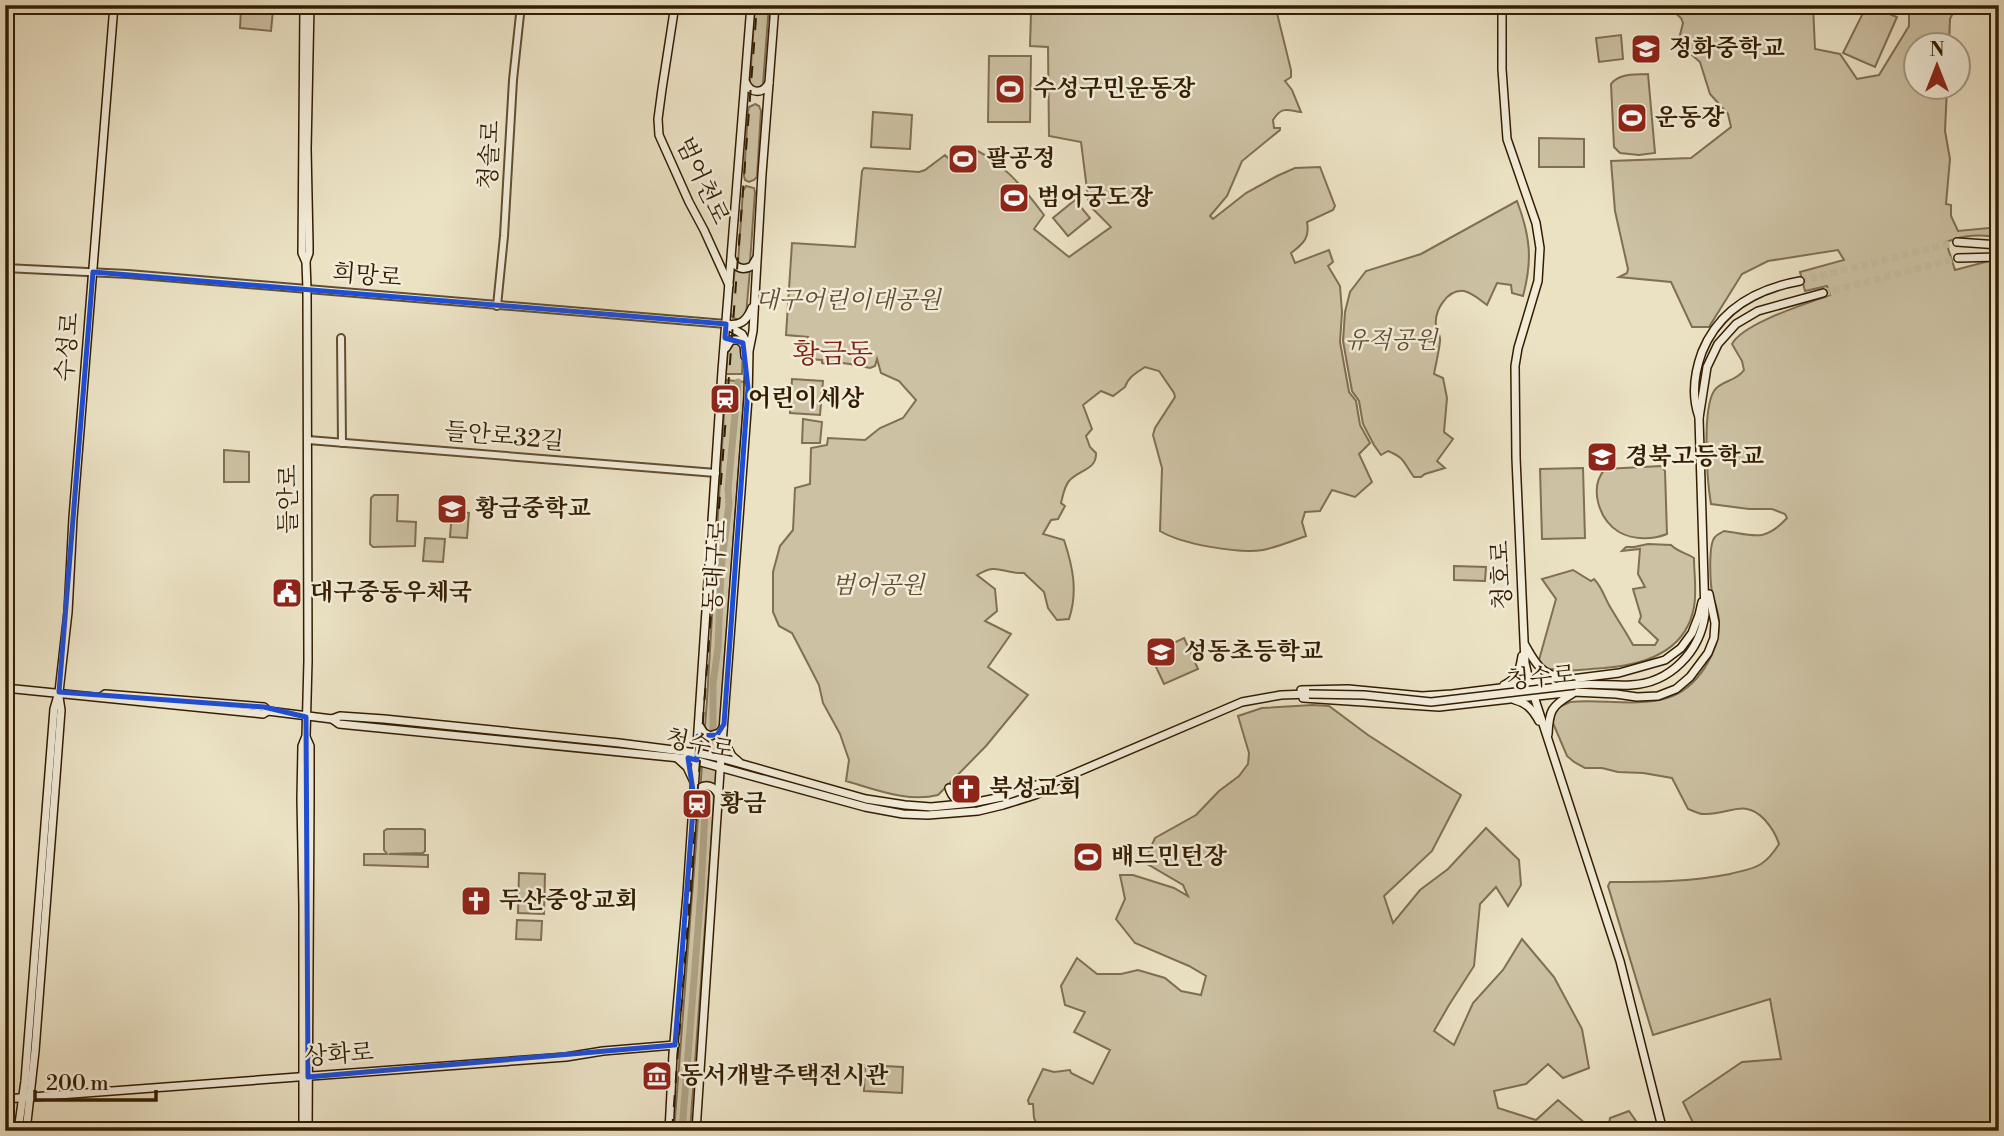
<svg xmlns="http://www.w3.org/2000/svg" width="2004" height="1136" font-family="'Libre Bodoni','Noto Serif KR',serif">
<style>
.green{fill:#ccc1a3;stroke:#806f52;stroke-width:2}
.lines{fill:none;stroke-linecap:round;stroke-linejoin:round}
.river{stroke:#ac9f81;stroke-width:7}
.secondary-tunnel{stroke:#c6bb9d;stroke-width:7;stroke-dasharray:7 3.5;stroke-linecap:butt}
.tertiary-casing{stroke:#614e31;stroke-width:10}
.secondary-casing{stroke:#331d00;stroke-width:10}
.tertiary{stroke:#f2ecd9;stroke-width:6}
.secondary{stroke:#f2ecd9;stroke-width:7}
.rail{stroke:#331d00;stroke-width:2;stroke-dasharray:12 12;stroke-linecap:butt}
.secondary-bridge-casing{stroke:#331d00;stroke-width:10;stroke-linecap:butt}
.secondary-bridge{stroke:#f2ecd9;stroke-width:7}
.marked{fill:none;stroke:#1d4ed8;stroke-width:5;stroke-linejoin:round}
.labels{text-anchor:middle;dominant-baseline:central;stroke-width:5;stroke-linejoin:round;paint-order:stroke}
.poi-label{font-size:24px;font-weight:bold;fill:#331d00;stroke:#f2ecd9;text-anchor:start}
.street-label{font-size:24px;fill:#331d00;stroke:#f2ecd9}
.park-label{font-size:24px;font-style:italic;fill:#614e31;stroke:#f2ecd9}
.quarter-label{font-size:28px;fill:#7a1f14;stroke:#f2ecd9}
</style>
<rect width="100%" height="100%" fill="#ebe2c4"/>
<filter id="stains"><feTurbulence type="fractalNoise" baseFrequency=".00286" numOctaves="4"/><feColorMatrix values="0 0 0 0 .2 0 0 0 0 .09 0 0 0 0 .02 0 0 0 .5 -.17"/></filter>
<radialGradient id="worn" r=".72"><stop offset=".6" stop-color="#630" stop-opacity="0"/><stop offset="1" stop-color="#630" stop-opacity=".3"/></radialGradient>
<!-- green -->
<g class="green">
<path d="M755,5H769L763,84L758,90L750,85V81Z"/>
<path d="M1080,5H1275L1291,70V77L1285,81L1292,90L1301,112C1287,110 1282,106 1273,120L1274,128H1280V130L1242,161L1227,196L1210,216L1213,219L1246,193L1277,176L1295,168L1320,167L1335,206L1333,210L1307,222C1310,238 1303,244 1291,253L1295,263L1329,250L1333,262L1328,266L1340,286L1342,312L1340,342L1349,392L1356,401L1360,425L1370,443L1359,454L1372,482L1355,497L1332,490L1320,511L1305,512L1302,522L1306,536C1292,541 1278,547 1263,550C1239,554 1181,544 1160,531L1162,468L1153,435L1155,428L1175,397L1174,393L1159,371L1145,367C1136,373 1128,377 1125,387L1113,396L1101,391L1083,405L1092,429L1086,436L1090,447L1096,453C1097,470 1078,470 1069,481C1064,487 1063,496 1061,503L1065,506L1058,519L1051,520L1043,534L1064,540C1073,567 1078,592 1069,619L1057,620L1048,608L1044,592L1024,573C1000,574 999,562 977,575L995,589L997,611L985,621L1011,634L988,667L1028,695L986,746L938,795C909,803 874,789 846,781L849,760L840,734L823,703L819,685L803,654L792,633L779,626L773,612V572L780,546L793,530L795,488L810,484L811,448L827,445L828,438L865,440L880,428L903,418L916,400L899,381L881,373L877,359L875,366L870,368L850,364L826,361V364L822,363V360L807,359L808,337L786,335L792,243L855,247L862,171L864,168L919,172L925,170L945,155L955,165L954,150L965,145C1001,159 1022,186 1044,215L1034,229L1069,257L1111,227L1089,205L1081,142L1049,136L1048,47L1030,46L1031,13L1072,11Z"/>
<path d="M1666,5H1813L1815,49L1840,54L1857,79L1879,75L1909,26V5H1957L1950,19L1949,45L1916,46V88H1947L1945,131L1950,159L1946,204L1951,205V216L1958,231L1999,227V237C1979,234 1965,235 1946,242L1955,270L1989,261H1999V1131H1697L1683,1102L1742,1062L1781,1059L1770,999L1653,1035L1608,886L1610,882C1650,882 1690,882 1730,874C1740,871 1752,870 1761,864C1769,859 1774,852 1779,844C1776,834 1772,828 1765,820C1744,797 1728,816 1703,814C1698,814 1692,810 1688,809L1672,778L1643,773L1618,772L1602,768H1585L1574,762L1567,756L1553,723L1554,715L1559,707L1570,702C1602,699 1636,707 1667,698C1697,689 1720,652 1719,622C1719,612 1715,604 1713,596C1710,586 1708,544 1715,537C1717,534 1721,533 1724,531C1754,535 1764,543 1787,518L1785,514L1772,509H1749L1711,504C1707,481 1702,410 1714,391C1721,380 1736,382 1744,370L1742,361L1732,344C1743,323 1806,304 1830,295L1827,286L1805,291L1800,272L1844,260L1838,250L1768,261L1742,274L1709,327H1692L1671,282L1619,277L1627,273L1628,269L1615,211L1611,161L1691,158L1731,127L1728,114L1710,94L1700,62L1678,43L1683,23L1681,18Z"/>
<path d="M1867,5L1897,17L1875,67L1843,53Z"/>
<path d="M241,8L273,10L271,31L240,28Z"/>
<path d="M1621,35L1623,59L1599,62L1596,38Z"/>
<path d="M989,56H1031L1030,122H988Z"/>
<path d="M1648,74L1655,153L1639,155L1620,153L1614,147L1611,84C1619,73 1635,75 1648,74Z"/>
<path d="M755,104L759,106L761,111L757,177L754,180L749,182L745,180L744,176L748,111L749,107Z"/>
<path d="M873,112L912,115L910,149L871,147Z"/>
<path d="M1539,138L1584,139V167H1539Z"/>
<path d="M746,186L754,188L755,192L750,262L748,266H741L738,262L743,191Z"/>
<path d="M1075,200L1090,218L1068,236L1053,218Z"/>
<path d="M1517,201C1530,236 1533,259 1523,296L1512,293L1511,285L1497,283L1487,305C1480,300 1473,293 1464,291C1447,289 1434,311 1436,326C1437,332 1441,335 1440,341C1439,352 1436,363 1434,374L1443,378L1447,398L1444,432L1453,439L1437,461L1445,468L1425,474L1421,477H1414C1403,463 1407,459 1388,451L1381,455L1374,445L1363,424L1359,401L1352,391L1343,341L1345,312L1350,292L1366,271L1421,254Z"/>
<path d="M735,267L750,269L746,315L739,320L733,318L730,313Z"/>
<path d="M736,340L743,346L742,374H726L728,345Z"/>
<path d="M792,379L823,381L820,415L790,413Z"/>
<path d="M726,380L745,382L690,1131H674L707,700Z"/>
<path d="M803,419L822,422L820,443H802Z"/>
<path d="M224,450L249,452V482H224Z"/>
<path d="M1661,466L1665,471L1667,534C1652,540 1633,540 1619,532C1598,519 1589,487 1605,469Z"/>
<path d="M1583,468L1585,538L1542,539L1540,469Z"/>
<path d="M374,495H398L397,521L416,522L415,546L373,547L370,544L371,498Z"/>
<path d="M452,511L469,513L467,538L450,537Z"/>
<path d="M425,538L445,539L443,562L423,561Z"/>
<path d="M1648,544L1671,545C1678,552 1686,553 1694,558C1694,574 1697,591 1694,607C1686,652 1644,665 1604,668C1584,669 1564,673 1545,668L1539,660L1556,599L1542,579L1573,570L1591,581L1594,579C1603,588 1605,600 1612,610C1619,622 1626,632 1633,645H1655L1658,640L1639,622L1641,616L1633,589L1645,587L1638,574L1640,549L1622,551L1626,547H1634Z"/>
<path d="M1454,566L1486,567L1485,581L1454,580Z"/>
<path d="M1184,638L1198,669L1164,684L1150,654Z"/>
<path d="M1313,705L1329,706L1368,735L1461,795L1432,851L1384,896L1393,923L1420,890L1448,869L1486,828L1519,860L1521,885L1508,906L1496,887L1480,904L1474,966L1449,1005L1434,1031L1454,1045L1473,1003L1503,970L1522,939L1554,977L1582,1029L1589,1068L1563,1078L1548,1064L1526,1084L1494,1091L1498,1108L1536,1120L1558,1100L1586,1124L1584,1131H1040L1034,1118L1033,1104H1029L1028,1100L1043,1069L1054,1072L1070,1070L1071,1073L1093,1084L1110,1050L1074,1032L1085,1012L1065,1005L1061,986L1077,958L1097,974H1121L1138,970L1165,978L1181,991L1201,995L1206,976L1189,966L1135,943L1116,919L1125,899L1120,875H1133L1174,888L1188,896L1183,885L1144,862L1155,838L1196,815L1219,791L1239,776L1248,764L1249,753L1238,716L1262,708Z"/>
<path d="M387,829H422L425,830V851L423,853L389,854L428,855V867L364,865V854H387L384,850V831Z"/>
<path d="M519,873L545,874L544,914L518,913Z"/>
<path d="M517,920L542,921L541,940L516,939Z"/>
<path d="M865,1065L903,1067L902,1093L864,1091Z"/>
<path d="M1629,1111L1643,1131H1608L1610,1118Z"/>
</g>
<g class="lines">
<!-- river -->
<g class="river">
<path d="M713,730V684L718,647L721,569L729,504L728,489L738,382"/>
<path d="M682,1131L701,891L706,790"/>
</g>
<!-- secondary-tunnel -->
<g class="secondary-tunnel">
<path d="M1800,281L1957,242"/>
<path d="M1823,293L1958,258"/>
</g>
<!-- tertiary casing -->
<g class="tertiary-casing">
<g id="tertiary">
<path d="M5,268L128,274L726,324"/>
<path d="M497,306L504,236L513,80L521,5"/>
<path d="M341,338L342,443"/>
<path d="M308,440L716,473"/>
</g>
</g>
<!-- secondary casing -->
<g class="secondary-casing">
<g id="secondary">
<path d="M675,5L662,89L658,119L659,135L689,202L704,230L729,285"/>
<path d="M1502,5V69L1507,139L1536,223L1540,248L1538,281L1518,348L1515,366L1516,458L1525,663L1530,684L1620,961L1663,1131"/>
<path d="M746,83C751,94 763,94 769,83"/>
<path d="M1957,242L1999,245"/>
<path d="M1958,258L1999,257"/>
<path d="M732,259C735,268 743,271 752,266L756,259"/>
<path d="M306,261L309,253V244L307,149L310,5"/>
<path d="M726,324C740,326 746,322 752,308"/>
<path d="M728,326L742,334L749,347"/>
<path d="M726,348L731,340H739L744,345L745,356"/>
<path d="M1699,417C1691,395 1694,374 1702,352C1719,310 1756,289 1800,281"/>
<path d="M1525,645C1534,661 1541,675 1561,677"/>
<path d="M1504,685C1518,679 1520,669 1522,656"/>
<path d="M1575,685C1594,683 1613,686 1631,685C1670,683 1700,652 1705,614L1699,418L1707,367L1718,344L1736,324L1758,311L1823,293"/>
<path d="M5,688L263,714L268,711"/>
<path d="M1301,690L1348,689L1422,696L1452,694L1619,673L1665,660L1681,648L1692,633L1699,615L1702,602"/>
<path d="M101,697L105,694L264,707L268,711L332,719L340,716L384,719L619,743L697,753L721,758L866,799L905,805L931,807L972,803L1002,797L1042,783H1052L1242,702L1281,695L1309,694"/>
<path d="M1303,698L1439,707L1574,692L1616,694L1637,697L1658,696L1676,689L1690,677L1708,653L1714,638L1715,623L1709,594"/>
<path d="M1515,700C1527,703 1533,710 1539,721"/>
<path d="M332,719L339,724L690,759L865,807L903,814L928,815L978,811L1003,805L1035,795L1046,790L1052,783"/>
<path d="M699,725L704,733L710,736L719,733L723,728"/>
<path d="M1548,734C1549,711 1551,706 1572,694"/>
<path d="M306,737L310,746V799L308,1131"/>
<path d="M724,741L732,756L739,762"/>
<path d="M677,758L687,767L694,782"/>
<path d="M949,788C952,797 955,800 965,802"/>
<path d="M695,794C701,783 712,783 718,794"/>
<path d="M5,1099L566,1057L603,1051L675,1045"/>
<path d="M18,1131L25,1081L54,709L59,692L68,612L73,518L114,5"/>
<path d="M26,1131L35,1051L56,777L61,710L59,697"/>
<path d="M303,1131V905L301,799L302,746L306,736L308,661L307,289L306,262L302,253L304,5"/>
<path d="M669,1131L673,1054L687,895L722,371L751,5"/>
<path d="M696,1131L720,771L748,398L749,351L753,331L762,174L775,5"/>
</g>
</g>
<!-- tertiary -->
<use href="#tertiary" class="tertiary"/>
<!-- secondary -->
<use href="#secondary" class="secondary"/>
<!-- rail -->
<path class="rail" d="M672,1131L757,5"/>
<!-- secondary-bridge casing -->
<g class="secondary-bridge-casing">
<path id="secondary-bridge" d="M1309,694L1364,695L1431,702L1575,685"/>
</g>
<!-- secondary-bridge -->
<use href="#secondary-bridge" class="secondary-bridge"/>
</g>
<!-- marked area -->
<path class="marked" d="M93,272L726,324L725,338L743,343L748,388L724,724L717,735L698,736L697,760L688,758L694,797L675,1045L308,1077L306,717L264,707L59,692Z"/>
<!-- icons -->
<defs>
<g id="school-square" transform="scale(1.575)"><rect x="-9" y="-9" width="18" height="18" rx="4" fill="#8f2418" stroke="#f2ecd9"/><path d="M0-5L7-2L0 1L-7-2ZM-4 1L0 2.5L4 1V4Q0 6-4 4Z" fill="#fff"/></g>
<g id="stadium-square" transform="scale(1.575)"><rect x="-9" y="-9" width="18" height="18" rx="4" fill="#8f2418" stroke="#f2ecd9"/><path d="M0-5a6.5 5 0 1 0 0 10a6.5 5 0 1 0 0-10ZM-3.5-1.8h7v3.6h-7Z" fill="#fff"/></g>
<g id="station-square" transform="scale(1.575)"><rect x="-9" y="-9" width="18" height="18" rx="4" fill="#8f2418" stroke="#f2ecd9"/><path d="M-3-6H3Q5-6 5-4V2Q5 4 3 4L4.5 6H3L1.5 4h-3L-3 6H-4.5L-3 4Q-5 4-5 2V-4Q-5-6-3-6ZM-3.5-4v3h7v-3ZM-3.5 1v1.5H-2V1ZM2 1v1.5H3.5V1Z" fill="#fff"/></g>
<g id="civic-square" transform="scale(1.575)"><rect x="-9" y="-9" width="18" height="18" rx="4" fill="#8f2418" stroke="#f2ecd9"/><path d="M-.6-6.5H3V-4.5H.6V-3L4-1V1h2V6H-6V1h2V-1L-.6-3ZM-1.2 2.5V6h2.4V2.5Z" fill="#fff"/></g>
<g id="church-square" transform="scale(1.575)"><rect x="-9" y="-9" width="18" height="18" rx="4" fill="#8f2418" stroke="#f2ecd9"/><path d="M-1.2-6h2.4v3.5h3.3v2.4h-3.3V6h-2.4V-.1h-3.3v-2.4h3.3Z" fill="#fff"/></g>
<g id="museum-square" transform="scale(1.575)"><rect x="-9" y="-9" width="18" height="18" rx="4" fill="#8f2418" stroke="#f2ecd9"/><path d="M0-6L6-3V-2H-6V-3ZM-5-1h2V3h-2ZM-1-1h2V3h-2ZM3-1h2V3H3ZM-6 4H6V6H-6Z" fill="#fff"/></g>
</defs>
<g fill-rule="evenodd">
<use href="#school-square" x="1646" y="49"/>
<use href="#stadium-square" x="1010" y="89"/>
<use href="#stadium-square" x="1632" y="118"/>
<use href="#stadium-square" x="963" y="159"/>
<use href="#stadium-square" x="1014" y="198"/>
<use href="#station-square" x="725" y="399"/>
<use href="#school-square" x="1602" y="457"/>
<use href="#school-square" x="452" y="509"/>
<use href="#civic-square" x="287" y="593"/>
<use href="#school-square" x="1161" y="652"/>
<use href="#church-square" x="966" y="789"/>
<use href="#station-square" x="697" y="804"/>
<use href="#stadium-square" x="1088" y="857"/>
<use href="#church-square" x="476" y="901"/>
<use href="#museum-square" x="657" y="1076"/>
</g>
<g class="labels">
<!-- poi labels -->
<g class="poi-label">
<text x="1669" y="49">정화중학교</text>
<text x="1033" y="89">수성구민운동장</text>
<text x="1655" y="118">운동장</text>
<text x="986" y="159">팔공정</text>
<text x="1037" y="198">범어궁도장</text>
<text x="748" y="399">어린이세상</text>
<text x="1625" y="457">경북고등학교</text>
<text x="475" y="509">황금중학교</text>
<text x="310" y="593">대구중동우체국</text>
<text x="1184" y="652">성동초등학교</text>
<text x="989" y="789">북성교회</text>
<text x="720" y="804">황금</text>
<text x="1111" y="857">배드민턴장</text>
<text x="499" y="901">두산중앙교회</text>
<text x="680" y="1076">동서개발주택전시관</text>
</g>
<!-- street labels -->
<g class="street-label">
<text transform="translate(490 155) rotate(-87)">청솔로</text>
<text transform="translate(702 181) rotate(65)">범어천로</text>
<text transform="translate(367 276) rotate(5)">희망로</text>
<text transform="translate(68 347) rotate(-85)">수성로</text>
<text transform="translate(504 437) rotate(5)">들안로32길</text>
<text transform="translate(289 499) rotate(-90)">들안로</text>
<text transform="translate(716 566) rotate(-86)">동대구로</text>
<text transform="translate(1502 575) rotate(-92)">청호로</text>
<text transform="translate(1541 678) rotate(-5)">청수로</text>
<text transform="translate(700 745) rotate(11)">청수로</text>
<text transform="translate(339 1055) rotate(-4)">상화로</text>
</g>
<!-- park labels -->
<g class="park-label">
<text x="848" y="301">대구어린이대공원</text>
<text x="1391" y="341">유적공원</text>
<text x="878" y="586">범어공원</text>
</g>
<!-- quarter labels -->
<g class="quarter-label">
<text x="833" y="354">황금동</text>
</g>
</g>
<!-- margin -->
<rect width="2004" height="1136" fill="none" stroke="#ebe2c4" stroke-width="28"/>
<rect x="7" y="7" width="1990" height="1122" fill="none" stroke="#331d00" stroke-width="3.5"/>
<rect x="14" y="14" width="1976" height="1108" fill="none" stroke="#331d00" stroke-width="2"/>
<!-- north arrow -->
<g transform="translate(1937 66)"><circle r="33" fill="#f2ecd9" stroke="#a69982" stroke-width="2"/>
<path d="M0-5L12 26L0 18L-12 26Z" fill="#8f2418"/>
<text y="-10" font-size="19" font-weight="bold" text-anchor="middle" fill="#331d00">N</text>
</g>
<!-- scale -->
<path d="M35 1090v10h121v-10" fill="none" stroke="#331d00" stroke-width="3.5"/>
<text x="46" y="1090" font-size="21" fill="#331d00" stroke="#f2ecd9" stroke-width="5" paint-order="stroke">200 m</text>
<rect width="100%" height="100%" filter="url(#stains)"/>
<rect width="100%" height="100%" fill="url(#worn)"/>
</svg>
